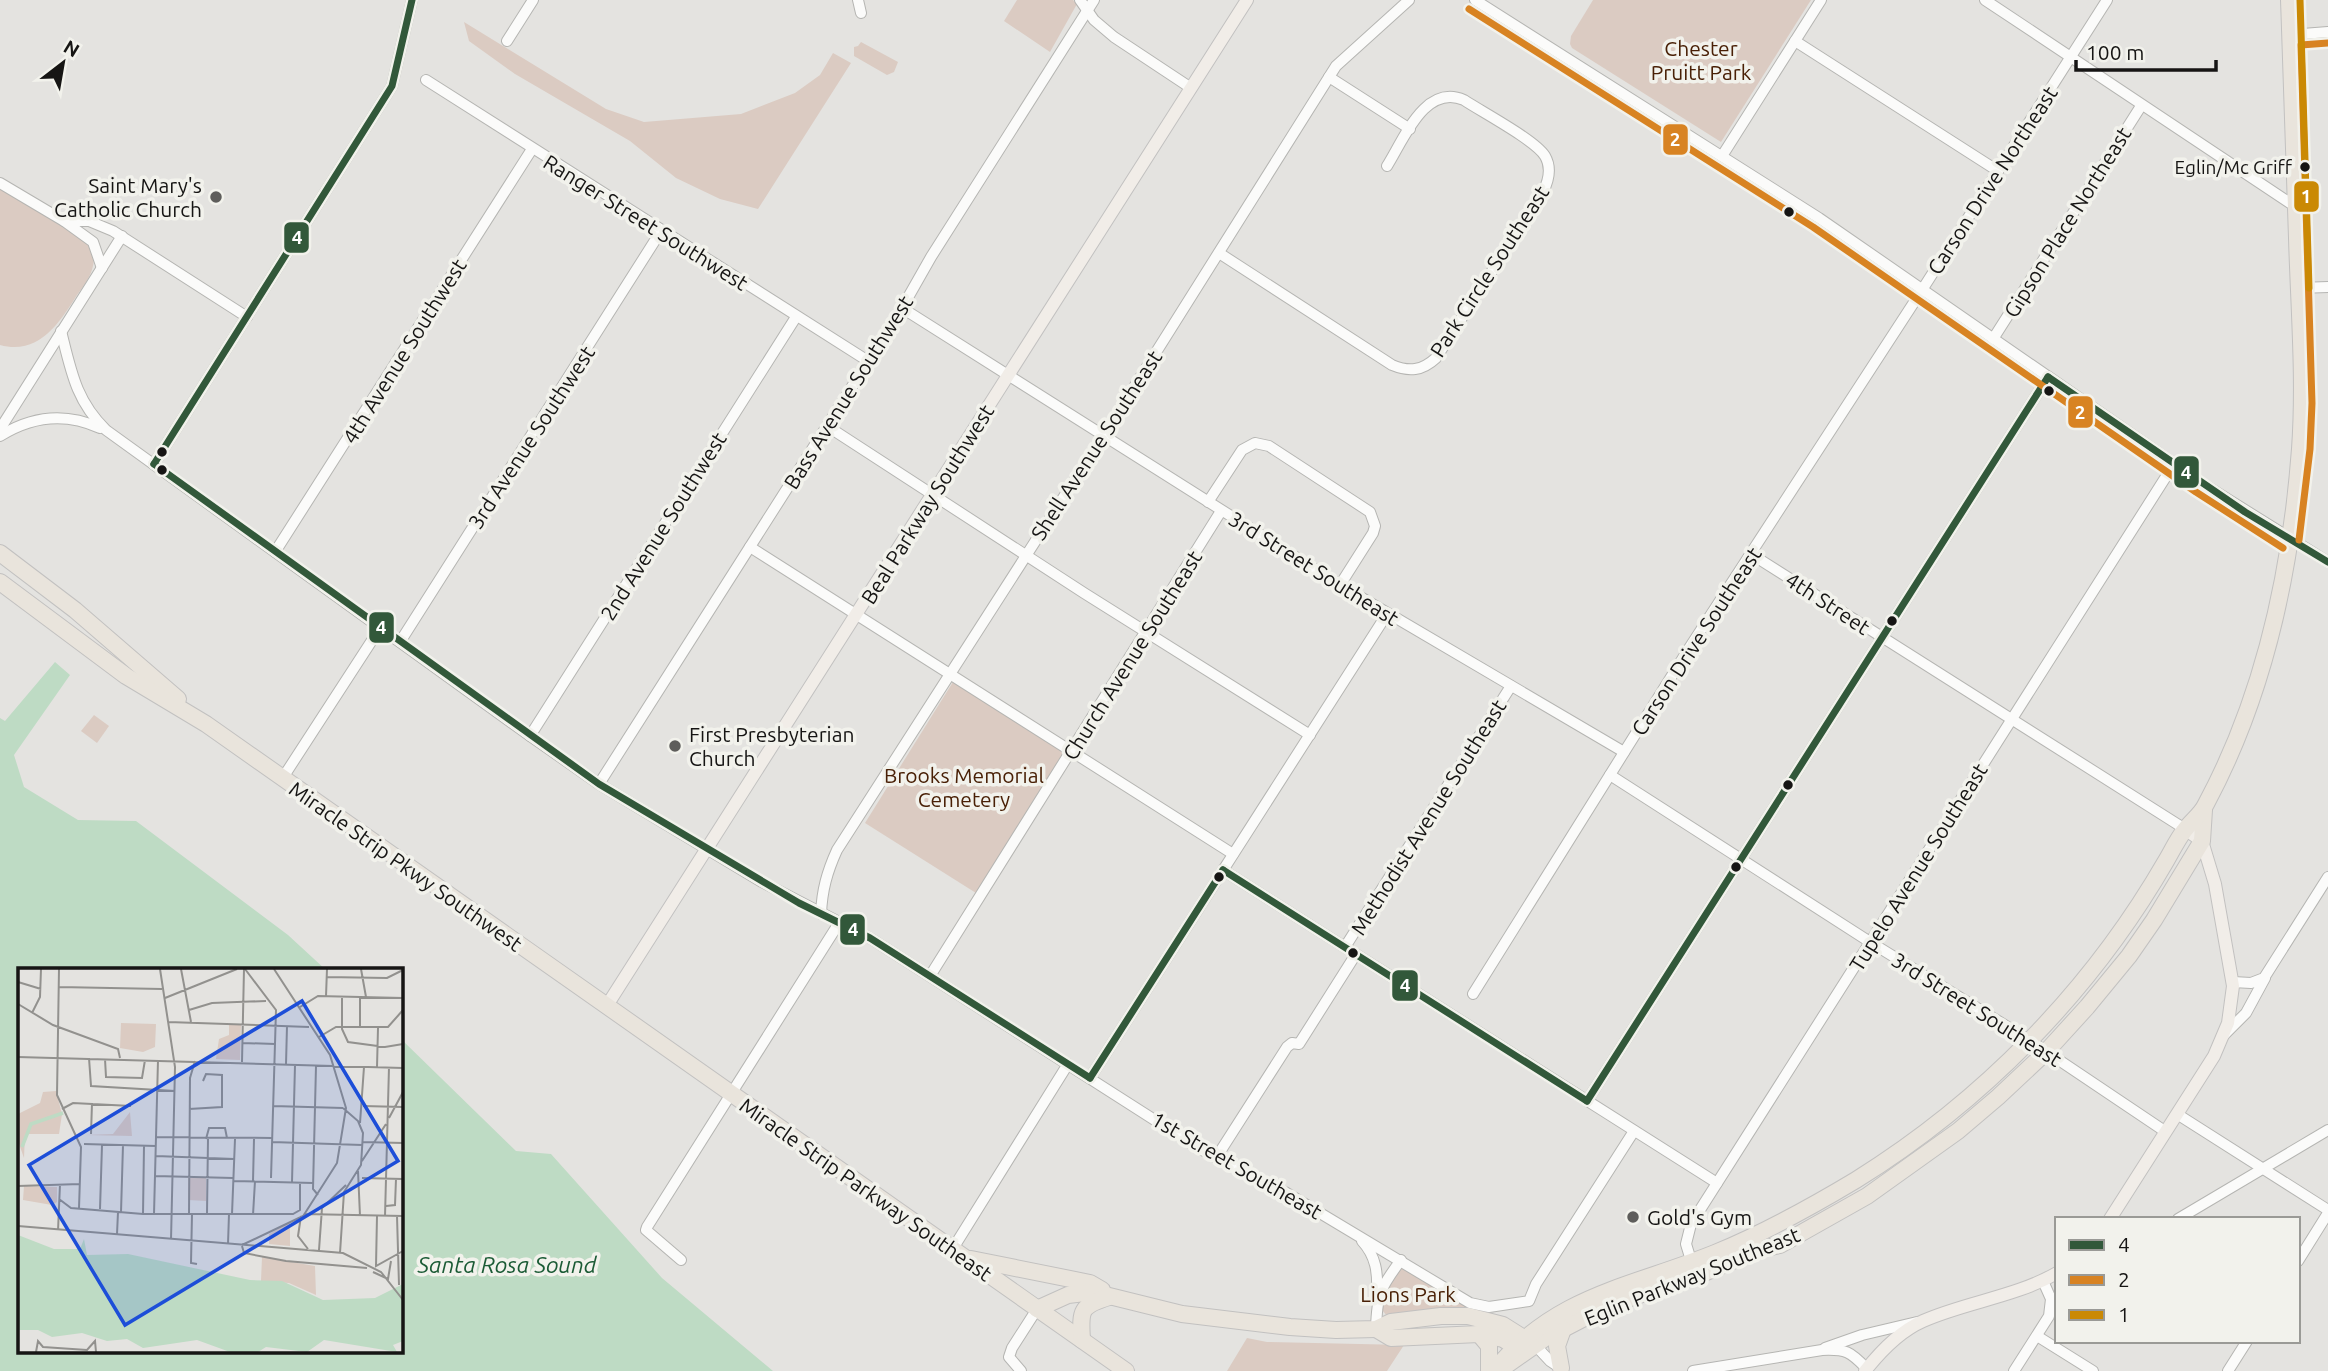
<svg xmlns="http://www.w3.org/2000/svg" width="2328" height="1371" font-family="Ubuntu,sans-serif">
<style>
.green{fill:#dbcbc2}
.water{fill:#bedbc4}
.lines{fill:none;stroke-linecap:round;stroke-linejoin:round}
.minor-casing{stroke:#b5b5b2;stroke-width:12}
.major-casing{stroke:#c2c1c0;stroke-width:14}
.highway-casing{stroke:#c2c1c0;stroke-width:18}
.minor{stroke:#fbfbfa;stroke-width:10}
.major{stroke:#f1ede8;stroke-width:12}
.highway{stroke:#e9e4dc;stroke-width:16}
.bus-1-casing{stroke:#f2f2ec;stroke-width:12}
.bus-2-casing{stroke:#f2f2ec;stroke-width:12}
.bus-3-casing{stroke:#f2f2ec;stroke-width:12}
.bus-1{stroke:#32583a;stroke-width:7}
.bus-2{stroke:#d88322;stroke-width:7}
.bus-3{stroke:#ca8904;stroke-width:7}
.bus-dot{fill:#161514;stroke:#f2f2ec;stroke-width:2.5}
.poi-dot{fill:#5e5d5b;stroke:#f2f2ec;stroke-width:2.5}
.labels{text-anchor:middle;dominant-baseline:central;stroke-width:7;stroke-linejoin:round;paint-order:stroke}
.bus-label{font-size:19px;fill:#161514;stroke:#f2f2ec;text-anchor:end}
.park-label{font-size:21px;fill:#492006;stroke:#f2f2ec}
.street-label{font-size:21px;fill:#161514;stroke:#f2f2ec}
.poi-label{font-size:21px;fill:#161514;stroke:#f2f2ec;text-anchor:start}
.water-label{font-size:23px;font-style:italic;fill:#1b5b35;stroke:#f2f2ec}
.inset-river{fill:none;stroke:#bedbc4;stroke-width:3.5}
.inset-road{fill:none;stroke:#92918e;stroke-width:2}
.view{fill:#1d4ed8;fill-opacity:0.15;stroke:#1d4ed8;stroke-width:3.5}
.inset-edge{fill:none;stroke:#161514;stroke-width:3.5}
.line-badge{stroke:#f2f2ec;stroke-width:2.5}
.badge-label{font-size:19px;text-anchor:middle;font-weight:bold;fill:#fff}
</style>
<rect width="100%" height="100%" fill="#e4e3e0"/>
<!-- green -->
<g class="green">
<path d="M1017,0H1073L1077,4L1050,52L1004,21Z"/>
<path d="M1593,0H1811L1721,142L1572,48L1570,44L1571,36Z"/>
<path d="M464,22L606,109L644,122L741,114L795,93L820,75L833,53L851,63L758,209L720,199L676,178L630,141L515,74L469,41Z"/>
<path d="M861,42L898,62L894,72L887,75L854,56V47L858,46Z"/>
<path d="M0,186L81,237C89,245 96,254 93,266C91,276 83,287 77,295C60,322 39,356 0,345Z"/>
<path d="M953,682L1064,752L976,893L865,823Z"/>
<path d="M94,715L109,726L97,743L81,731Z"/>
<path d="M1403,1266L1477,1309L1476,1313L1388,1317L1382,1310V1296Z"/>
<path d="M1247,1338L1267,1342L1404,1345L1387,1371H1227Z"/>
</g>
<!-- water -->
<path class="water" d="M55,662L70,675L14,755L24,787L78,820L136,821L288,935L326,970H19V1352H401V1039L516,1151L551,1154L662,1278L773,1371H0V718L5,721Z"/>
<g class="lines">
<!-- minor casing -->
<g class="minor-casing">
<g id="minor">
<path d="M858,0L861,13"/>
<path d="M1080,0L1094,20L1114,37L1191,88"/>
<path d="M1475,0L1819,218L2202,483L2328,562"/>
<path d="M1985,0L2296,207"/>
<path d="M2290,35L2328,32"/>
<path d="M507,41L533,0"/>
<path d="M1795,41L1998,171"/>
<path d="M1329,77L1410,129"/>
<path d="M426,80L868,361"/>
<path d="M1722,156L1821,0"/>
<path d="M0,183L64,221H89L113,231L247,317"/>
<path d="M64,221L93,242L102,268"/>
<path d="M1219,253L1392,365C1409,372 1422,371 1436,358L1543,192C1549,180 1552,168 1545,156C1535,140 1482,112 1464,100C1425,83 1404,139 1387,166"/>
<path d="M2299,288L2328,287"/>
<path d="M902,308L1340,585L1624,752"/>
<path d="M61,331C71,371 76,401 106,430L530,736L599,784L762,882L870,938L1200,1149L1285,1192L1470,1303L1489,1307L1529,1301L1536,1284L1634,1131"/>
<path d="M1993,339L2141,106"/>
<path d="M827,426L1084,593L1310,735"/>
<path d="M0,429L122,236"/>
<path d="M0,436C32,416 65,412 100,428"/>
<path d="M154,464L392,86L412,0"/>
<path d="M1208,502L1242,450L1255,443L1269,446L1370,512L1375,526L1373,533L1340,585"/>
<path d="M750,547L1233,854"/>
<path d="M275,552L532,149"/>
<path d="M1751,554L2185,829"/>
<path d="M400,642L661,231"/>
<path d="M530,736L796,317"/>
<path d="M1610,775L1870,942L2029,1040L2166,1132"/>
<path d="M282,779L380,628"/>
<path d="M599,784L902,308L931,257L1094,0"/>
<path d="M1223,870L1717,1183"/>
<path d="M821,914C822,890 827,872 837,850L1126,400L1336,66L1409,0"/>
<path d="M1345,947L1511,686"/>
<path d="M930,976L1221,511"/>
<path d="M2233,982L2251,983L2264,978L2328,877"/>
<path d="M1473,994L1688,650L1922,290L2107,0"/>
<path d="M2224,1035L2246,1013L2265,978"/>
<path d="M1090,1078L1387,614"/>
<path d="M1587,1101L2048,377"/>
<path d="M2177,1114L2328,1210"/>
<path d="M1216,1158L1287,1047L1292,1043L1299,1044L1356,954"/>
<path d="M2178,1219L2328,1130"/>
<path d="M1362,1241C1376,1256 1378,1273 1377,1293"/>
<path d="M952,1250L1068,1064"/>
<path d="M681,1260L646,1230L647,1227L839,923"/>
<path d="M2298,1261L2328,1213"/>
<path d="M1693,1267L1686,1244L1691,1224L2174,464"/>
<path d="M1376,1329C1377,1294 1380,1288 1401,1260"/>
<path d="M2037,1336L2093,1371"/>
<path d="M1535,1345L1550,1361L1562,1369"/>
<path d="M1825,1348L1862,1335L1917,1322"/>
<path d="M1021,1371L1009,1357L1012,1348L1037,1309"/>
<path d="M1693,1371L1822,1350C1846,1349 1850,1351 1867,1369"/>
<path d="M2014,1371L2049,1316L2051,1299L2043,1281"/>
<path d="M2228,1371L2247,1341"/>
</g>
</g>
<!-- major casing -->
<g class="major-casing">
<g id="major">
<path d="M606,1007L1247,0"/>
<path d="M2110,1219L2214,1056L2228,1023L2233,986L2215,884L2202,841L2185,829"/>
<path d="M1865,1371C1880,1352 1900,1331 1923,1321C1966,1302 2015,1297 2057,1273"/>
</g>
</g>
<!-- highway casing -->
<g class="highway-casing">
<g id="highway">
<path d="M0,553L75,610L178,699"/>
<path d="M0,582L126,676L206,724L1126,1371"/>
<path d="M971,1259L1090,1283L1102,1290"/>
<path d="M1037,1309L1068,1295L1093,1292L1182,1314L1290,1327L1336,1330L1376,1329L1391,1322L1441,1316H1468L1503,1325L1533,1344"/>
<path d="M1376,1329L1391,1338L1479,1334L1503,1339L1524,1352"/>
<path d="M1479,1334L1489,1346V1371"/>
<path d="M1082,1340C1080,1310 1080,1306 1109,1297"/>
<path d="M1504,1367L1544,1339L1594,1313L1630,1298L1697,1276L1761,1249L1780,1245L1867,1196L1958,1131L1998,1097L2046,1052L2087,1007L2129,956L2154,920L2202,841L2204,810"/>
<path d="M1561,1368L1557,1346L1563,1329"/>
<path d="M1494,1371C1554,1295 1631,1287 1715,1253C1764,1233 1811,1207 1856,1180C1983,1101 2091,991 2166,861C2172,851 2177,840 2184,831C2191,821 2201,815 2206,804C2264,696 2291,570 2300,449C2305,379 2299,308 2297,238C2294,158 2292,79 2289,0"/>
</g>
</g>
<!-- minor -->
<use href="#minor" class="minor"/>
<!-- major -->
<use href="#major" class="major"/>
<!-- highway -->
<use href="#highway" class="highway"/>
<!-- bus-1 casing -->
<g class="bus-1-casing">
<g id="bus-1">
<path d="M2048,377L2245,512L2328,562"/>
<path d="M154,464L599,784L799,903L870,938L1090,1078"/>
<path d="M154,464L392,86L412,0"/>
<path d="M1223,870L1587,1101"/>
<path d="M1090,1078L1223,870"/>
<path d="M1587,1101L2048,377"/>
</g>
</g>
<!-- bus-2 casing -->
<g class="bus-2-casing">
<g id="bus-2">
<path d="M1469,9L1813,227L2196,492L2283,548"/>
<path d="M2299,540L2310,449L2312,403L2301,45L2328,43"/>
</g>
</g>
<!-- bus-3 casing -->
<g class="bus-3-casing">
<path id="bus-3" d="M2300,0L2309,288"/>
</g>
<!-- bus-1 -->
<use href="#bus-1" class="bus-1"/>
<!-- bus-2 -->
<use href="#bus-2" class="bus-2"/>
<!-- bus-3 -->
<use href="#bus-3" class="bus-3"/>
</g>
<!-- markers -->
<g class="bus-dot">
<circle cx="2305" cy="167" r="6"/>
<circle cx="1789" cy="212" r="6"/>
<circle cx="2049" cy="391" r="6"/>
<circle cx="162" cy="452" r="6"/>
<circle cx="162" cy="470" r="6"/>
<circle cx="1892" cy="621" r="6"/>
<circle cx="1788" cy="785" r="6"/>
<circle cx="1736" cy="867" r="6"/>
<circle cx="1219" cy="877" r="6"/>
<circle cx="1353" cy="953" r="6"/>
</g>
<g class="poi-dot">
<circle cx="216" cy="197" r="7"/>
<circle cx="675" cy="746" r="7"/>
<circle cx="1633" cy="1217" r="7"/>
</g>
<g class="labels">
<!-- bus labels -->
<g class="bus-label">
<text x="2292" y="167">Eglin/Mc Griff</text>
</g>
<!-- park labels -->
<g class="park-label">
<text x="1701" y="48">Chester<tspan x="1701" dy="24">Pruitt Park</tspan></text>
<text x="964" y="775">Brooks Memorial<tspan x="964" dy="24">Cemetery</tspan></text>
<text x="1408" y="1294">Lions Park</text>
</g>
<!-- street labels -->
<g class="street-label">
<text transform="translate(1992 180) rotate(-57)">Carson Drive Northeast</text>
<text transform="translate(646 222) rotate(32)">Ranger Street Southwest</text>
<text transform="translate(2067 222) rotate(-58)">Gipson Place Northeast</text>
<text transform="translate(1489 271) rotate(-57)">Park Circle Southeast</text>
<text transform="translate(404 351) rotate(-58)">4th Avenue Southwest</text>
<text transform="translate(848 392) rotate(-58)">Bass Avenue Southwest</text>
<text transform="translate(531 437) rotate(-57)">3rd Avenue Southwest</text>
<text transform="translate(1096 445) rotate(-57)">Shell Avenue Southeast</text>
<text transform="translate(927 504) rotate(-58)">Beal Parkway Southwest</text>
<text transform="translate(663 526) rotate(-58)">2nd Avenue Southwest</text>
<text transform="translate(1314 568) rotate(32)">3rd Street Southeast</text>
<text transform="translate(1828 603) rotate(33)">4th Street</text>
<text transform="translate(1696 641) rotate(-57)">Carson Drive Southeast</text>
<text transform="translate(1132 655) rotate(-58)">Church Avenue Southeast</text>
<text transform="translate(1428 817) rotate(-58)">Methodist Avenue Southeast</text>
<text transform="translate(406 866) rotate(35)">Miracle Strip Pkwy Southwest</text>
<text transform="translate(1918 867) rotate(-58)">Tupelo Avenue Southeast</text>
<text transform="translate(1977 1009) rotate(32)">3rd Street Southeast</text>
<text transform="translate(1237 1165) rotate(30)">1st Street Southeast</text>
<text transform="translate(866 1189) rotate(35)">Miracle Strip Parkway Southeast</text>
<text transform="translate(1692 1276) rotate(-22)">Eglin Parkway Southeast</text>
</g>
<!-- poi labels -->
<g class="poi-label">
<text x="202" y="185" text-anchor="end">Saint Mary's<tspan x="202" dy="24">Catholic Church</tspan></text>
<text x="689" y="734">First Presbyterian<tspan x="689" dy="24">Church</tspan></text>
<text x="1647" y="1217">Gold's Gym</text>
</g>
<!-- water labels -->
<g class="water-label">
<text x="507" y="1264">Santa Rosa Sound</text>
</g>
</g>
<!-- overview -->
<g transform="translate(18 968)">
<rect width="385" height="385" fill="#e4e3e0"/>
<path d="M103,55L138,56L137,79L125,84L102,80ZM211,56L223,57L222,92L198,91L201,71L211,67ZM38,123L44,146L41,166H7L6,190L0,173V146L22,135L25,124ZM112,144L114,168L67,167L95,166ZM170,210H188V233L170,232ZM6,218L39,219V234L34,237L5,232ZM272,254V278L251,276V266ZM244,289L297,298L298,327L271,315L243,313Z" fill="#dbcbc2"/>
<path d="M0,267L36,281H62L66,271L69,287L110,286L232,312L264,313L305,332L357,330L385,316V373L375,377L379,384L306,372L289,384L248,379L240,384H212L179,372L125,380L109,371L89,373L64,365L34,369L20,362H0Z" fill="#bedbc4"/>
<path class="inset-river" d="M4,179L13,156L45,145"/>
<path class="inset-road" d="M41,1L39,127L63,179L61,240M142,1L157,99L153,272M163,1L173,54M227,1L258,42L253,210M256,1L312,87L328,140L319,195L282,253M343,1L348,29M308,9L369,10L385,2M0,14L23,21M41,19L144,21M308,28L309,1M324,29V61L330,74L367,79L385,76M147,30L219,1M0,36L35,57L100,81L102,90M282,39L300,28L385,30M171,42L194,35L248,33M14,45L22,29L23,1M150,54L291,59M342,59V29M301,69L318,59H370L385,42M224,75L257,76M0,89L385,100M71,90L73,118L157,123M87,91L88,109L124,110L127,92M224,94L226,1M268,96L269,58M298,98L295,221L300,227M359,99L360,60M255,138L325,140M345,138L385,139M44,141L55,135L113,138M171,141L204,139V107L188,106L185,113M371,150L385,124M342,155L346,99M73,166L74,135M138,169L254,170M188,171L191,160H207L209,170M254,174L344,177M344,174L385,175M66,176L138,178M138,188L216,191M344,193L368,156M340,203L342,248M137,208L215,210M344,210L385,211M215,213L295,215M235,213L236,171M274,214L277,97M0,218L62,216M41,231L53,240L125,246H275L282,242V214M368,238L377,237L378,211M82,241L84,177M103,244L105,177M189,245L190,171M125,246L126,178M136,246L140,92M171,246L172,110L177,93M174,246L173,295L179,296M214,246L217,171M286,246L385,248M235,247L237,213M283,248L280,268L290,281M359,248L358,298L385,283M367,248L371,99M379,248L381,317M0,258L325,285L363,304L385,332M40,263L42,216M99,266L100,244M210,276L211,246M224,277L285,248M224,278L226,285L268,293L349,300M301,282L304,240L328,217M322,285L326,224L343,197L345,165L340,153L325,140M355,304L370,311L373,293M18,384L20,373L25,379L69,382L77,373L78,384"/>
<path class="view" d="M284,33L380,193L107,357L11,197Z"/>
<rect width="385" height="385" class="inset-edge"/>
</g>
<g class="line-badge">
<rect x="1662" y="123" width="27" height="33" rx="7" fill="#d88322"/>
<rect x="2293" y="180" width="27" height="33" rx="7" fill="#ca8904"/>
<rect x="283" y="221" width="27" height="33" rx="7" fill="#32583a"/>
<rect x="2067" y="395" width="27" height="34" rx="7" fill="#d88322"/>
<rect x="2173" y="455" width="27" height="34" rx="7" fill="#32583a"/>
<rect x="368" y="611" width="27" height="33" rx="7" fill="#32583a"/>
<rect x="839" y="913" width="27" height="33" rx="7" fill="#32583a"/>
<rect x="1391" y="969" width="28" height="33" rx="7" fill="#32583a"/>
</g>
<g class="badge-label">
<text x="1675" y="146">2</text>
<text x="2306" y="203">1</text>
<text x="297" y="244">4</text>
<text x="2080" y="419">2</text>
<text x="2186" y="479">4</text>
<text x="381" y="634">4</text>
<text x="853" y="936">4</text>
<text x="1405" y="992">4</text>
</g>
<!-- legend -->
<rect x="2055" y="1217" width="245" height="126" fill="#f2f2ec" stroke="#9a9a96" stroke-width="2"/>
<rect x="2069" y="1240" width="35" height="10" fill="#32583a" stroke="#9a9a96" stroke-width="2"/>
<text x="2118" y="1252" font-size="21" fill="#161514">4</text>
<rect x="2069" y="1275" width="35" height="10" fill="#d88322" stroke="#9a9a96" stroke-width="2"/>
<text x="2118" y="1287" font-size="21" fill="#161514">2</text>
<rect x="2069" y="1310" width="35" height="10" fill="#ca8904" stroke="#9a9a96" stroke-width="2"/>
<text x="2118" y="1322" font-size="21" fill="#161514">1</text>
<!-- north arrow -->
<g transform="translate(63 63) rotate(31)" stroke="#f2f2ec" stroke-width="5" paint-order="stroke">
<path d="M0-5L12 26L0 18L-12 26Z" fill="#161514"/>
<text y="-10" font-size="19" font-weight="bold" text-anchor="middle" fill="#161514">N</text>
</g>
<!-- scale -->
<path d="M2076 60v10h140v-10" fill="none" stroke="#161514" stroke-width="3.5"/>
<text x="2086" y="60" font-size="21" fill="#161514" stroke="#f2f2ec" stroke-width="5" paint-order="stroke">100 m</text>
</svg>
